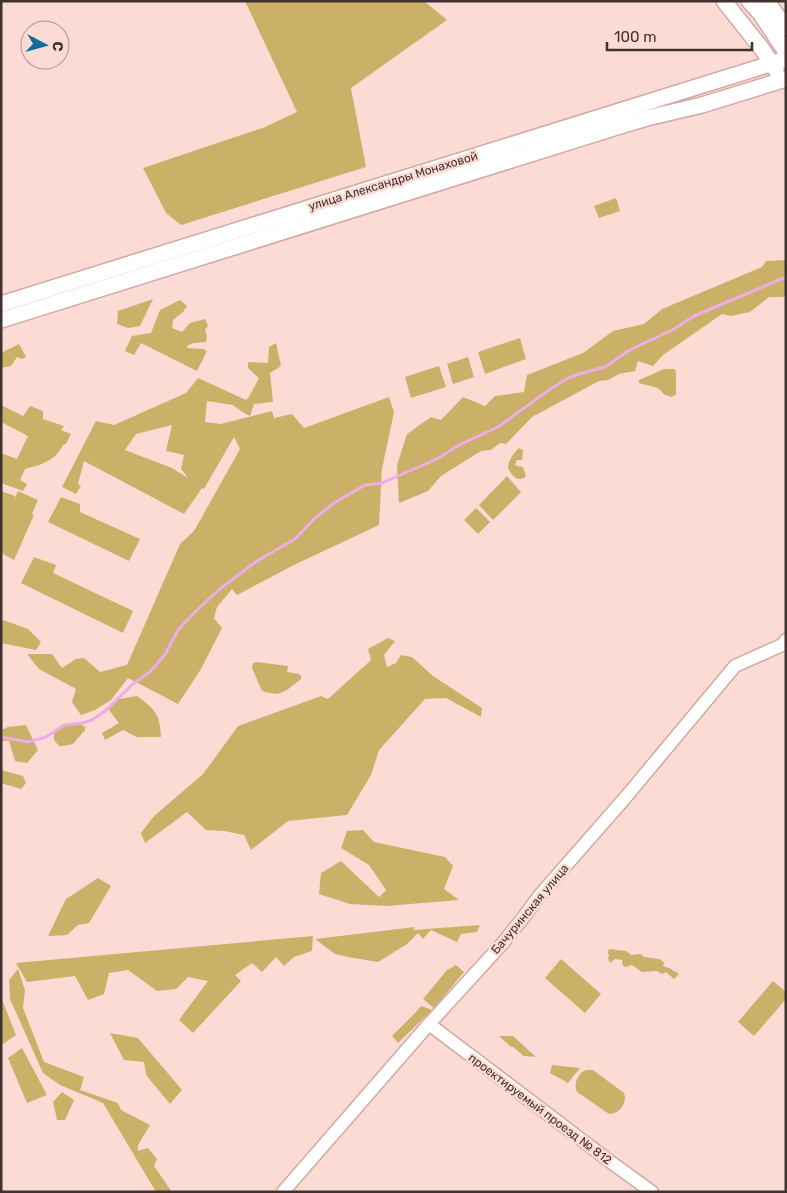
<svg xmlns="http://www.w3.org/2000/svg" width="787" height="1193" font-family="Rubik,sans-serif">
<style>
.green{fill:#cbb167;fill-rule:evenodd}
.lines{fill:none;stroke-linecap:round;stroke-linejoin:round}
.stream{stroke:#f0abe9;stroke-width:3}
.minor-casing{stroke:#d0aaa2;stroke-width:15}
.major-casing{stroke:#d0aaa2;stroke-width:18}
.minor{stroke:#fff;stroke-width:12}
.major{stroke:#fff;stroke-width:15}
.labels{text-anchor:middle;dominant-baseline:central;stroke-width:5;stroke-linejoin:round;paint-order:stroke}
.street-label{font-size:12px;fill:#41322f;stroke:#fcdbd5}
</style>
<rect width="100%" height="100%" fill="#fcdbd5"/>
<!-- green -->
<g class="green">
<path d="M245,1H424L447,20L351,88L366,167L181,225L166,213L143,168L265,127L297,112Z"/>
<path d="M616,198L620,211L599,218L594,206Z"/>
<path d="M786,260V294L783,297H769L750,312L731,316L722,314L663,355L653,366L638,361L635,371L619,374L608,380L599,381L532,417L506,444L500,443L491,450L481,451L441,476L428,491L399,503L397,465L407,434L431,417L441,420L463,397L485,406L495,396L524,392L527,375L583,353L613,331L644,324L662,309L762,267L766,261Z"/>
<path d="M153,299L140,326L128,328L117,324L118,311Z"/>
<path d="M180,300L187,306L183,312L173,320L172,328L182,332L190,323L205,319L208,326L205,330L207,336L206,342L194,343L188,345L187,348L203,349L207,351L197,371L141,343L134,355L125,351L132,336L151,333L160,310Z"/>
<path d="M520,338L526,359L485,374L478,352Z"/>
<path d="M276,343L281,366L270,373L273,402L254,404L250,416L244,413L233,405L207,401L205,422L221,424L272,411L274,418L292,414L304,428L389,397L394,412L382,469L379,525L294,565L237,595L232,589L217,607L214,618L222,628L201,669L178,704L128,678L111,700L95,710L81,715L72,702L76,689L39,669L27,654H52L62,668L76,659L84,658L100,672L127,665L180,544L194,531L240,449L234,437L204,489L202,488L184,514L84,461L78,484L81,486L76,494L62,487L96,421L114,425L186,393L198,378L246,400L249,397L259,378L248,368V362L268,363L269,347ZM172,425L166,451L184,455L181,469L188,478L172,468L125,450L136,434Z"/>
<path d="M19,344L26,357L22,359L17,357L11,366L1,368V353Z"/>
<path d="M468,357L474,377L453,384L447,364Z"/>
<path d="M439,366L446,387L411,398L405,377Z"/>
<path d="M664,369H675L676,373V394L672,397L665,395L658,388L639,383V380Z"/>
<path d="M1,405L23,416L30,406L43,411V419L64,426L61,430L71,434L66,444L63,445C54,462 42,464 25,469L20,480L27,484L23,491L1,483V453L17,459L28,436L1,422Z"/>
<path d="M519,448L523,450L522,460H517L515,465L517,466L523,467L526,476C524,478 522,479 518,479C514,478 508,471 508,466C509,460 514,452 519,448Z"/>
<path d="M507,476L521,492L493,520L479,505Z"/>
<path d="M1,491L15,496L14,500L18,491L38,500L32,514L34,515L14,560L3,554L1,545Z"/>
<path d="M61,497L80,504V512L140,539L129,561L48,522Z"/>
<path d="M476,508L490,522L478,534L464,520Z"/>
<path d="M34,557L56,565L53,573L133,611L123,633L21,583Z"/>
<path d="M3,620L28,629L41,642L36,650L1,643V625Z"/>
<path d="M388,638L395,641L384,655L387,667L396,663L401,655L412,657L433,676L482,708L481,717L446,698L425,699L379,750L371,775L347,815L288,821L251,850L244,835L224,831L206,830L187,812L145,843L141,833L154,816L203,774L238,726L321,696L328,699L371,660L368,649Z"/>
<path d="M257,662L288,666L287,672L299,674L301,676V679L287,690L278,694L264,692L261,689L252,668L253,663Z"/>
<path d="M137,696C155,709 160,714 161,737H137L123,730L105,740L102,733L119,723L108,709L119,699Z"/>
<path d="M72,723L80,724L85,727V730L73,744L63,746H59L54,740V731Z"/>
<path d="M26,725L38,750L27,763L15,761L9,741H1V730L8,727Z"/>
<path d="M1,769L5,771L23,776L26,783L21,789L1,783Z"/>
<path d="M363,830L374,842L445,857L453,866L444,889L459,900L387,906L350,904L319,894L321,873L341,861L379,897L386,890L369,865L341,848L347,831Z"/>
<path d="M98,878L111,886L89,923L78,925L67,935L48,936L66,899Z"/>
<path d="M480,925L477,932L461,934L457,942L431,930L423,939L418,933L407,944L378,962L348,957L335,954L315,939L415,927L413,930Z"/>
<path d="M313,936L312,951L294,957L284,966L276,957L262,972L252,963L235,975L241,981L193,1033L179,1020L208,981L188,977L176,989L157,991L128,970L109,973L104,994L88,1000L75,976L27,982L16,963Z"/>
<path d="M609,949L626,951L631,955L640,954L644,957L659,959L664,962L663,966L669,968L679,974L674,979L666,972L662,974L657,971L642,972L632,965L626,967L623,966L622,960L615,959L610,963L608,959L609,956L608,952Z"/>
<path d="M561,959L601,994L585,1013L545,978Z"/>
<path d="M456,965L464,972L434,1008L423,999L447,970Z"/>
<path d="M18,969L25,990L23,1008L44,1062L84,1077L80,1090L118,1103L121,1110L150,1125L138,1145V1151L148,1148L157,1159L154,1166L172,1192H156L103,1103L60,1085L43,1073L10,999L9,980Z"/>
<path d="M773,981L786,992V999L754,1036L738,1022Z"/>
<path d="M1,997L16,1035L3,1044L1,1041Z"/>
<path d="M421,1006L432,1010L398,1043L392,1036L415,1013Z"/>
<path d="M110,1033L138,1038L182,1090L170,1104L146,1075L144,1062L124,1060Z"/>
<path d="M499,1036H513L536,1057L524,1056L513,1047H511Z"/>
<path d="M22,1048L47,1095L27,1103L8,1058Z"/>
<path d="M552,1065L580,1068L568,1083L550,1073Z"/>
<path d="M586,1070H593L624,1093C628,1103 619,1114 609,1114L577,1092C573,1084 578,1073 586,1070Z"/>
<path d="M62,1092L74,1100L65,1120H57L53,1102Z"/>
</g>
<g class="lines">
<!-- stream -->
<path class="stream" d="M1,737L28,742L46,737L64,725L83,723L92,720L105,711L133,684L150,672L166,653L178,630L197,610L221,588L257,561L295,539L314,519L334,503L365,485L382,483L437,459L459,445L498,427L549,390L568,378L582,373L605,367L628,351L674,329L694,316L786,277"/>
<!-- minor casing -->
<g class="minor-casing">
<g id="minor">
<path d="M429,1024L608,1160L652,1192"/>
<path d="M283,1192L429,1024L502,944L523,918L540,895L625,798L735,666L782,645L786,640"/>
</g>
</g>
<!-- major casing -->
<g class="major-casing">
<g id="major">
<path d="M724,1L762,49L776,70"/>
<path d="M749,1L760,13L786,52"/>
<path d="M767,1L786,28"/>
<path d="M1,304L786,59"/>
<path d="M1,320L620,126L647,118L702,105L786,79"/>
</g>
</g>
<!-- minor -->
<use href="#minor" class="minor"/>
<!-- major -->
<use href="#major" class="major"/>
</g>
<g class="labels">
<!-- street labels -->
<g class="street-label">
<text transform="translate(393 181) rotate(-17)">улица Александры Монаховой</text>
<text transform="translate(530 909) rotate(-50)">Бачуринская улица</text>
<text transform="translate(540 1109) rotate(37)">проектируемый проезд № 812</text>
</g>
</g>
<!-- border -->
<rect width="787" height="1193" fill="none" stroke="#41322f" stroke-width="5"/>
<!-- north arrow -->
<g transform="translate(45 45) rotate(96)"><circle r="24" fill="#fcdbd5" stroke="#b19793"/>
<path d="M0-4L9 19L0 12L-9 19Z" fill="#146c9c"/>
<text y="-8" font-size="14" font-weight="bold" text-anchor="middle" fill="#41322f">С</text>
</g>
<!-- scale -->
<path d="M607 42v8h145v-8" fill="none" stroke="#41322f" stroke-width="2.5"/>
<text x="614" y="42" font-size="15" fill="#41322f" stroke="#fcdbd5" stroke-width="4" paint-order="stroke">100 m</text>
</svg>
